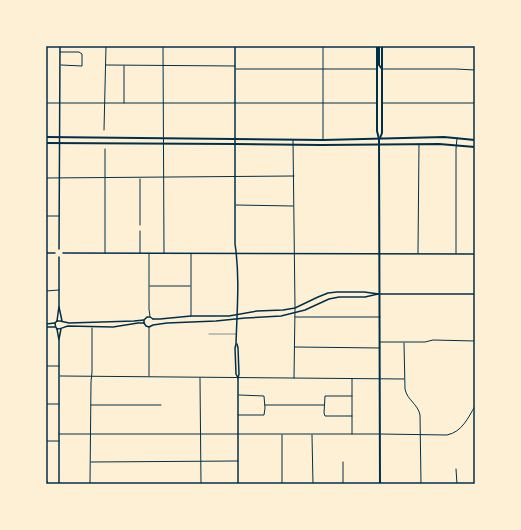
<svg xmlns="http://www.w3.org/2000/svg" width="521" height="530" font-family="Mulish,sans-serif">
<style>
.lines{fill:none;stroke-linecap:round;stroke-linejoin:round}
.service{stroke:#003049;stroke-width:0.5}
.minor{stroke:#003049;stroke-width:1}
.tertiary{stroke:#003049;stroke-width:1.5}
.primary{stroke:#003049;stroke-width:2}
.neatline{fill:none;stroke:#003049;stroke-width:1.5}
</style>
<rect width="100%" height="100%" fill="#fdf0d5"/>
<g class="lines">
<!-- service -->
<path class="service" d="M209,334H236"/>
<!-- minor -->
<g class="minor">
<path d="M163,46L164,253"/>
<path d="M323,46V139"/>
<path d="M60,52H79L82,54V66L61,65"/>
<path d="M106,65L235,66"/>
<path d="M124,66V103"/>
<path d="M236,69H377"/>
<path d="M382,69H456L475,70"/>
<path d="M46,103H377"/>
<path d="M382,103H475"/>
<path d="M104,130L106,46"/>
<path d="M293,140L295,308L294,378"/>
<path d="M105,149V253"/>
<path d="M46,178L294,176"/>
<path d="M140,179V225"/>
<path d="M236,205L293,206"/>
<path d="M46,216H59"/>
<path d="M140,231V253"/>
<path d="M418,253L419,144"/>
<path d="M456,253V149L457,138"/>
<path d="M149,254V309L150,317"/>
<path d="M191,254V316"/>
<path d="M150,286H190"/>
<path d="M46,291L59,290"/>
<path d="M295,317H380"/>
<path d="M380,342H425L433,340L475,341"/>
<path d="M404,343L405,389C407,400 418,404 420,415L421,484"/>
<path d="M295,347L380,348"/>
<path d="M46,366H59"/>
<path d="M60,376L404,379"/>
<path d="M149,376V327"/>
<path d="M200,378L201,484"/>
<path d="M352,379V434"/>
<path d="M352,396H325L324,413L325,416H352"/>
<path d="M46,404H59"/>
<path d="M91,405H161"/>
<path d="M265,405H324"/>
<path d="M238,415H264L265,408L264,396L239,395"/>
<path d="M59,434H380L447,435C462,432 468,418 475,406"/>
<path d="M282,435V484"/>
<path d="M312,435L313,484"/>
<path d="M46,441H59"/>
<path d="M91,462L238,461"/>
<path d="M343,462V484"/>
<path d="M456,469L457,484"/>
<path d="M90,484L91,382L92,372V328"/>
</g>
<!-- tertiary -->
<g class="tertiary">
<path d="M235,46V244C240,277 237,310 236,344L235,348L236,374L238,378"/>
<path d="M59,249L60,46"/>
<path d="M46,253H55"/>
<path d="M63,253L475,254"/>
<path d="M59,307L62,321"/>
<path d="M153,319H160L191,316H229L257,311L283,310L295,308L318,297L328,293L337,292H364L379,294H475"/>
<path d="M57,321H60L69,323L134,321L144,320"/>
<path d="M57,321L59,306V257"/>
<path d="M144,323L146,326L149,327L153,325L167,323L216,321L245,318L281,316L305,310L329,299L339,297H365L378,294"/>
<path d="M144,323V320L147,317H150L153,319"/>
<path d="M46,324L55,323"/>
<path d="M46,327H55"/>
<path d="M57,329L59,340V484"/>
<path d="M57,329C61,329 64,327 68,326L113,327L138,323H144"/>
<path d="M57,329C55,327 55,326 55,323L57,321"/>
<path d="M59,339L61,329"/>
<path d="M237,344L238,348L239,374L238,378V484"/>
<path d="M46,480L48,484"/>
</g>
<!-- primary -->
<g class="primary">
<path d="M377,46V131L379,139L380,484"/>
<path d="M379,46V65L382,69"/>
<path d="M46,137L323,140L444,137L475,140"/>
<path d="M380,138L382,133V46"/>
<path d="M46,143L235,144L321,145L439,144L475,147"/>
</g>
</g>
<!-- border -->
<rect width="521" height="530" fill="none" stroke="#fdf0d5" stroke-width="94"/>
<rect x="47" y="47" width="427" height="436" class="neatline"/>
</svg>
